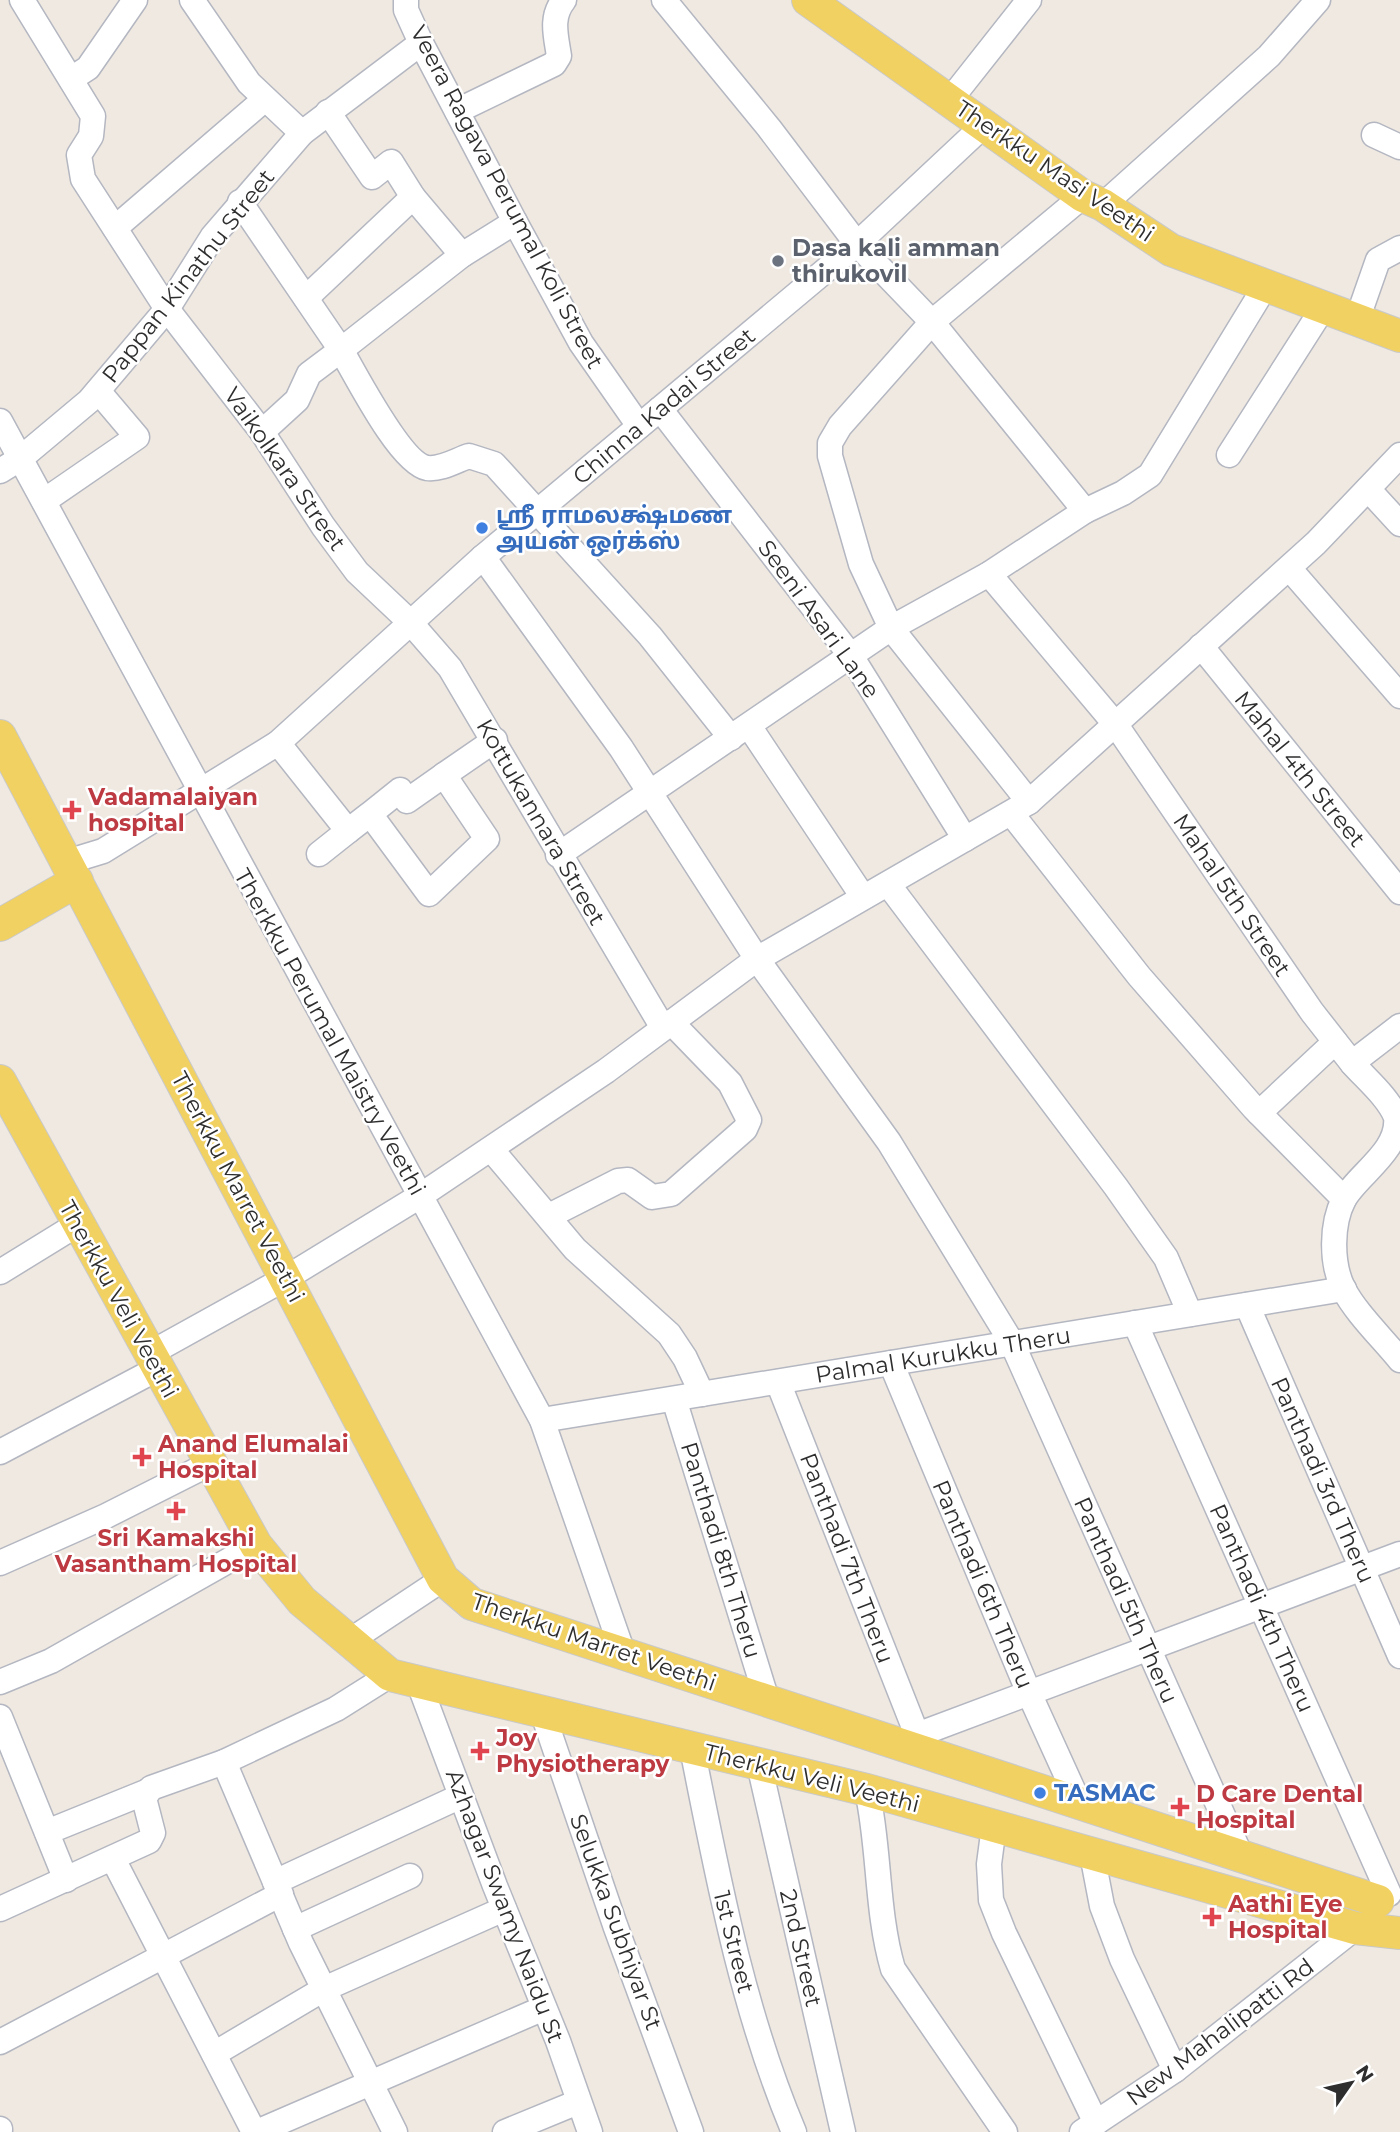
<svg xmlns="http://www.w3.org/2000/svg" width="1400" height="2132" font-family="Montserrat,'Noto Sans Tamil',sans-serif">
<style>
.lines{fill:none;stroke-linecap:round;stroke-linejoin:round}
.minor-casing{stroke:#b4b7c1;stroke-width:27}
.major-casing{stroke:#c9c9c9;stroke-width:34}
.minor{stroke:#fff;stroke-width:24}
.major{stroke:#f2d163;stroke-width:32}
.worship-dot{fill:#6b7280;stroke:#fff;stroke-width:2.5}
.shop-dot{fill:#3f7fe0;stroke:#fff;stroke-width:2.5}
.health-dot{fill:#e0444e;stroke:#fff;stroke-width:2.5}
.labels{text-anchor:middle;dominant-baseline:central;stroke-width:5;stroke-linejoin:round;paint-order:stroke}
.street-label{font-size:23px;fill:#2e2e2e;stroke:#fff}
.worship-label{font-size:23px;font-weight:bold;fill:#5b616d;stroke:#fff;text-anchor:start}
.shop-label{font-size:23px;font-weight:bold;fill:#366cbe;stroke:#fff;text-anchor:start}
.health-label{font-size:23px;font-weight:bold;fill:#be3a42;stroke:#fff;text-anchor:start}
</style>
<rect width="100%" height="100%" fill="#efe9e1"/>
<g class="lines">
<!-- minor casing -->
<g class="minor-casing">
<g id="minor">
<path d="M22,0L93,116L91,136L79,155L83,179L167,309L262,432L323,526L357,572L410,622L450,668L663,1028"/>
<path d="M192,0L249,83L302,133"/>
<path d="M406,0V10L421,43L515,222L581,343L639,426"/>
<path d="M664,0L769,128L857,244L932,322L1083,196"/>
<path d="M71,79L88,68L135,0"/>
<path d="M950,100L1029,0"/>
<path d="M457,111L554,64L559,56C556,36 550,17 564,0"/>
<path d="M328,112L372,177L391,162L413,197L462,255"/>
<path d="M1374,135L1400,147"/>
<path d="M240,202L341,350L462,255L515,222"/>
<path d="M1103,205L1269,56L1318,0"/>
<path d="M115,228L265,99"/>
<path d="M306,298L413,197"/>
<path d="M1357,320L1378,260L1400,248"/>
<path d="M660,409L851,656L965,839"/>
<path d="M0,421L542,1420L623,1653"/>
<path d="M262,432L297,400L309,374L341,350C356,375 400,463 427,468C441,470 457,460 469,456L494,464L650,636L731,738"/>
<path d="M1229,455L1323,308"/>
<path d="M0,471L21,458L89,401L167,309L213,236L302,133L421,43"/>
<path d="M1368,489L1400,524"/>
<path d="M44,501L137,437L98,391"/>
<path d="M1085,511L1123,493L1150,475L1266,285"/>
<path d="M483,557L621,748L757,959L889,1142L1012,1343L1241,1856"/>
<path d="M1289,568L1400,696"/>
<path d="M989,574L1116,725L1312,1012L1352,1063"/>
<path d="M1201,646L1400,892"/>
<path d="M749,726L863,897"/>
<path d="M278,743L348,831L319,854"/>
<path d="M444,775L495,740"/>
<path d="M1011,813L1139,976L1254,1108L1344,1199"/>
<path d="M348,831L370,814L429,894L487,839L444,775L407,801L400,790L370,814"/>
<path d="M558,855L891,628L989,574L1085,511L932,322L840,426L830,443V456L861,564L891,628L1029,802"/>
<path d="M67,862L103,851L278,743L483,557L857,244L983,126"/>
<path d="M888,884L1116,1187L1166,1258L1190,1314"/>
<path d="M1400,1026L1352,1063C1366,1079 1388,1097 1396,1117C1400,1151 1358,1174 1344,1199C1331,1224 1331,1263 1343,1288C1355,1312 1383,1339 1400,1360"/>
<path d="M1259,1113L1335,1042"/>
<path d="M491,1149L575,1249L669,1334L685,1358L702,1394"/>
<path d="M549,1216L618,1181L628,1180L652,1197L671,1194L745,1129L749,1120L730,1083L671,1022"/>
<path d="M0,1272L78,1224"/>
<path d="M1247,1305L1400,1656"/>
<path d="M1135,1323L1389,1894"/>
<path d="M149,1354L286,1278L420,1196L606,1071L757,959L1029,802L1316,543L1400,455"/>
<path d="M891,1363L1029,1693L1079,1803"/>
<path d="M778,1382L917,1735"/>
<path d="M674,1399L767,1700"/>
<path d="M542,1420L1344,1289"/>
<path d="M0,1452L157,1369"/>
<path d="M0,1563L106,1516L209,1464"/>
<path d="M348,1642L443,1579"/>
<path d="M418,1681L495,1886L558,2041L590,2132"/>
<path d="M0,1682L51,1661L256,1545"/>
<path d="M542,1711L615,1925L691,2132"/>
<path d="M0,1717L66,1880"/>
<path d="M692,1748C718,1878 742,2009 794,2132"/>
<path d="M914,1749L917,1735L1400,1554"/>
<path d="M224,1762L301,1943L395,2132"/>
<path d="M759,1764L843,2132"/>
<path d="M867,1790C880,1849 876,1911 893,1969L1005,2132"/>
<path d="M994,1826L989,1864L991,1900L1004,1933L1096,2123"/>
<path d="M47,1832L146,1792"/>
<path d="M1092,1854L1102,1906L1122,1959L1175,2070"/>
<path d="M113,1859L254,2132"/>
<path d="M275,1882L461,1796"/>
<path d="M0,1909L149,1841L153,1833L144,1798L151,1788L224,1762L336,1709L390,1675"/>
<path d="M295,1929L410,1876"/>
<path d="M0,2042L281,1894"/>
<path d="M214,2054L324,1989L504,1909"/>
<path d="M0,2129V2130"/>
<path d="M257,2132L544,2008"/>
<path d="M505,2132L578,2102"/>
<path d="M1082,2132L1175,2070L1355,1928"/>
</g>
</g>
<!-- major casing -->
<g class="major-casing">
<g id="major">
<path d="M808,0L1083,196L1103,205L1171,250L1400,336"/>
<path d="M0,736L443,1579L472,1604L1378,1901"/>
<path d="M0,925L77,881"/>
<path d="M0,1081L256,1545L302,1601L390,1675L867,1790L1355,1928L1400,1933"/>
</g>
</g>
<!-- minor -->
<use href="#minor" class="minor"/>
<!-- major -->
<use href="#major" class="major"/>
</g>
<!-- markers -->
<circle class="worship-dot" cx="778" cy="261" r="7"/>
<g class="shop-dot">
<circle cx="482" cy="528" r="7"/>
<circle cx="1040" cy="1793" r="7"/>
</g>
<g class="health-dot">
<path d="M68.5 799.5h7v7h7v7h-7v7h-7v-7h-7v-7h7z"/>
<path d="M138.5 1446.5h7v7h7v7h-7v7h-7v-7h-7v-7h7z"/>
<path d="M172.5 1500.5h7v7h7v7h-7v7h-7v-7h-7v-7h7z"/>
<path d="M476.5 1740.5h7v7h7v7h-7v7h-7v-7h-7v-7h7z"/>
<path d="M1176.5 1796.5h7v7h7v7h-7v7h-7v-7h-7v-7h7z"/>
<path d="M1208.5 1906.5h7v7h7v7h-7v7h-7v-7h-7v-7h7z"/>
</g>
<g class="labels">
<!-- street labels -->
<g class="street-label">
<text transform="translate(1055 171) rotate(34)">Therkku Masi Veethi</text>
<text transform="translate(507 197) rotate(62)">Veera Ragava Perumal Koli Street</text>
<text transform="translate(188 276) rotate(-52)">Pappan Kinathu Street</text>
<text transform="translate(664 406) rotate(-40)">Chinna Kadai Street</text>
<text transform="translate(285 469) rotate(55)">Vaikolkara Street</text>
<text transform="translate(819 619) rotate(54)">Seeni Asari Lane</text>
<text transform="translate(1300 769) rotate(51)">Mahal 4th Street</text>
<text transform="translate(541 822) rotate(60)">Kottukannara Street</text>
<text transform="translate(1232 895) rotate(56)">Mahal 5th Street</text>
<text transform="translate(330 1032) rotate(61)">Therkku Perumal Maistry Veethi</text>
<text transform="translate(238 1187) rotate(62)">Therkku Marret Veethi</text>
<text transform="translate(119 1299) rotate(61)">Therkku Veli Veethi</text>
<text transform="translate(943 1355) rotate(-9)">Palmal Kurukku Theru</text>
<text transform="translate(1323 1480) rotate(66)">Panthadi 3rd Theru</text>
<text transform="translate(721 1550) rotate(73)">Panthadi 8th Theru</text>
<text transform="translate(847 1558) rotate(69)">Panthadi 7th Theru</text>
<text transform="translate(983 1584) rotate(67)">Panthadi 6th Theru</text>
<text transform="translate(1126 1600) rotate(66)">Panthadi 5th Theru</text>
<text transform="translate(1262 1608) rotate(66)">Panthadi 4th Theru</text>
<text transform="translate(594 1642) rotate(19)">Therkku Marret Veethi</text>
<text transform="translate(812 1778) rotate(14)">Therkku Veli Veethi</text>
<text transform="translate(505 1906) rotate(69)">Azhagar Swamy Naidu St</text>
<text transform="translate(616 1922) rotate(70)">Selukka Subhiyar St</text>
<text transform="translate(734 1942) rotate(76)">1st Street</text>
<text transform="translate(801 1948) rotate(77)">2nd Street</text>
<text transform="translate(1220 2032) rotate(-37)">New Mahalipatti Rd</text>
</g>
<!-- worship labels -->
<g class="worship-label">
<text x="792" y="248">Dasa kali amman<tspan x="792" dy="26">thirukovil</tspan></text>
</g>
<!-- shop labels -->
<g class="shop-label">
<text x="496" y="515">ஶ்ரீ ராமலக்ஷ்மண<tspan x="496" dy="26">அயன் ஒர்க்ஸ்</tspan></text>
<text x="1054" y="1793">TASMAC</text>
</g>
<!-- health labels -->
<g class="health-label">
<text x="88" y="797">Vadamalaiyan<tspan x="88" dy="26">hospital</tspan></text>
<text x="158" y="1444">Anand Elumalai<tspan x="158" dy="26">Hospital</tspan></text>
<text x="176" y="1538" text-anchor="middle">Sri Kamakshi<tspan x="176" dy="26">Vasantham Hospital</tspan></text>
<text x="496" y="1738">Joy<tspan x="496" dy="26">Physiotherapy</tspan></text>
<text x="1196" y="1794">D Care Dental<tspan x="1196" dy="26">Hospital</tspan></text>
<text x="1228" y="1904">Aathi Eye<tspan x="1228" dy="26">Hospital</tspan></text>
</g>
</g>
<!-- north arrow -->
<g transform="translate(1351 2083) rotate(56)" stroke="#ffffff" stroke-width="5" paint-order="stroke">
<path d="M0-5L12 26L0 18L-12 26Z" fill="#2e2e2e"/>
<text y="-10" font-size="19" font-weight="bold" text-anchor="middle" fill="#2e2e2e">N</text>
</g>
</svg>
